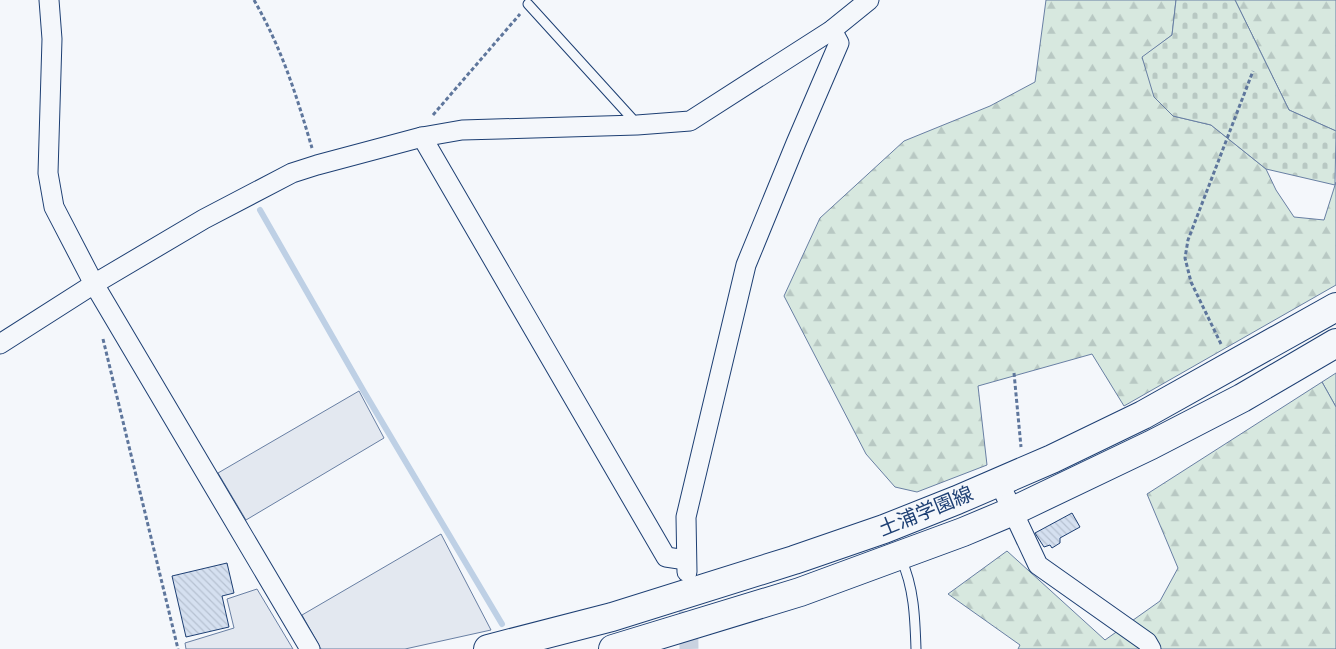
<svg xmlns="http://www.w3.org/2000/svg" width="1336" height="649" font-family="'Alegreya Sans','Noto Sans JP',sans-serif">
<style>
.green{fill:#d7e8df;stroke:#687fa3}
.forest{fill:url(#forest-firs);stroke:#687fa3}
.cemetery{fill:url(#cemetery-stones);stroke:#687fa3}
.parking{fill:#e3e8f0;stroke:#687fa3}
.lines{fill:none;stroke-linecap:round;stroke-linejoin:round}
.stream{stroke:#bed0e5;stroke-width:6}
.building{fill:url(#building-back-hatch);stroke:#1d3f73}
.minor-tunnel{stroke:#c9d2e0;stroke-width:19;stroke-dasharray:19 9;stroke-linecap:butt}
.service-casing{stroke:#1d3f73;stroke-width:11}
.minor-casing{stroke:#1d3f73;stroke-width:21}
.primary-casing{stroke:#1d3f73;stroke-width:30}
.path{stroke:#5e769c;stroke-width:3;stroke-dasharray:4 2.5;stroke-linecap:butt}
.service{stroke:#f4f7fb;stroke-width:9}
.minor{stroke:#f4f7fb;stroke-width:19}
.primary{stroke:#f4f7fb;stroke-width:28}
.labels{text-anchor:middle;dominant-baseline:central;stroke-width:4;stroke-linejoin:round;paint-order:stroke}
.street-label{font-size:20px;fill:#1d3f73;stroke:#f4f7fb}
</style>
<defs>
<pattern id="forest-firs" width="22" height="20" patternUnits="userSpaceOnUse" patternTransform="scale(1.25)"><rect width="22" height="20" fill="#d7e8df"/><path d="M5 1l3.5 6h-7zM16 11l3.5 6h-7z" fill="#b8c8c3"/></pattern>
<pattern id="cemetery-stones" width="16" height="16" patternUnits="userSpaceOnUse" patternTransform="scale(1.25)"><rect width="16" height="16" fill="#d7e8df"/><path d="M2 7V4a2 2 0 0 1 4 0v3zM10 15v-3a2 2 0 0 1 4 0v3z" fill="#b8c8c3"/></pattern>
<pattern id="building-back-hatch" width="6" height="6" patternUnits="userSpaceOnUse" patternTransform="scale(1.25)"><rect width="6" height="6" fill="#d5e0f0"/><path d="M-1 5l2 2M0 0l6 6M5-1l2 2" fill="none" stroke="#b6c1d1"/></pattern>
</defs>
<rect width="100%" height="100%" fill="#f4f7fb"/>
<!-- green -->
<path class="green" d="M1336,373V407L1322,382Z"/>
<!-- forest -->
<g class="forest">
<path d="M1046,0H1176L1172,35L1142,58L1173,116L1211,125L1266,169L1276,190L1294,217L1324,220L1336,182V285L1124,406L1092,354L978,386L987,465L917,492L895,487L866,454L784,296L820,218L904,141L990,106L1035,82Z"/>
<path d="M1235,0H1336V131L1289,110Z"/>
<path d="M1322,382L1336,407V649H1018L1020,645L948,594L1007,551L1105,640L1160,601L1178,568L1147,494Z"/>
</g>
<!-- cemetery -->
<path class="cemetery" d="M1176,0H1235L1289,110L1336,131L1335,185L1266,169L1211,125L1173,116L1154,97L1142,57L1172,35Z"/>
<!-- parking -->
<g class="parking">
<path d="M359,391L384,438L246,520L218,473Z"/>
<path d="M441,534L491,630L405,649H321L302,615Z"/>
<path d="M257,589L293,649H186L185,643L234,628L227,599Z"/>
</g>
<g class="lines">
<!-- stream -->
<path class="stream" d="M260,210L363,390L502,624"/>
</g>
<!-- building -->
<g class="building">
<path d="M1072,513L1080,527L1060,538V543L1052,548L1050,545L1044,547L1035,533Z"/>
<path d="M227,563L234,593L222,596L229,627L186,637L172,576Z"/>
</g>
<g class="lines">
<!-- minor-tunnel -->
<path class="minor-tunnel" d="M688,583L689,649"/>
<!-- service casing -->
<g class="service-casing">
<g id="service">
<path d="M528,4L637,124"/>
<path d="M901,559C914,587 915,618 916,649"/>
</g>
</g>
<!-- minor casing -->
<g class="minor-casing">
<g id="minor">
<path d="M49,0L52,39L48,173L54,207L94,284L310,649"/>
<path d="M422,137L666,557L686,560"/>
<path d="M0,344L94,284L204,219L292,173L317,165L422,137L462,130L637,125L690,121L832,30L869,0"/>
<path d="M999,482L1038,565L1147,642L1151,649"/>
<path d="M687,572L686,517L746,265L796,143L839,43L832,30"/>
</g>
</g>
<!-- primary casing -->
<g class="primary-casing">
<g id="primary">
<path d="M488,649L612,617L794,560L884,529L957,500L1052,459L1143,415L1336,307"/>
<path d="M613,649L800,592L963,532L1013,511L1151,445L1242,398L1336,343"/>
</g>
</g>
<!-- path -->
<g class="path">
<path d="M254,0C282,49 296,94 312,148"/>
<path d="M433,115L520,14"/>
<path d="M103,339L178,649"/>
<path d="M1221,344L1191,282L1185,258L1188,240L1253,71"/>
<path d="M1014,373L1021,447"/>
</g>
<!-- service -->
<use href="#service" class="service"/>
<!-- minor -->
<use href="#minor" class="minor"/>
<!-- primary -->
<use href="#primary" class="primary"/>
</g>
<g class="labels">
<!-- street labels -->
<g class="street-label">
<text transform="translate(926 512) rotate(-22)">土浦学園線</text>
</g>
</g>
</svg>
